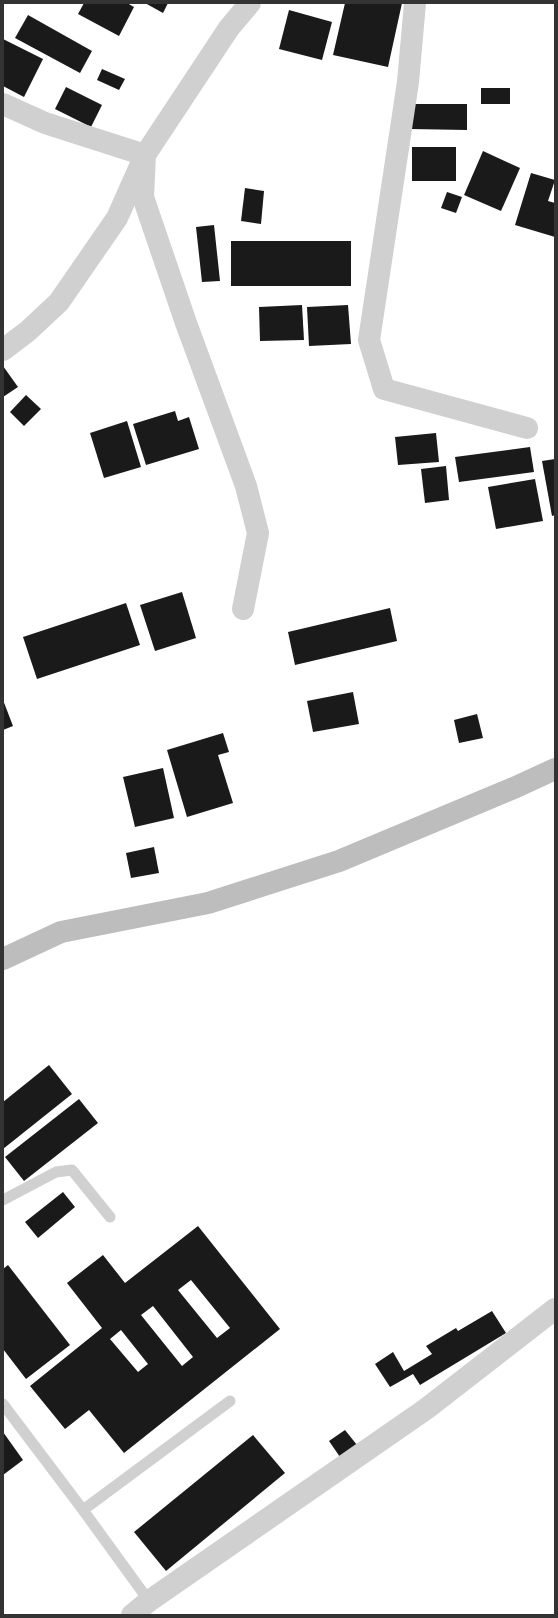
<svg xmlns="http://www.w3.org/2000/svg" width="558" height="1618" font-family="'Titillium Web',sans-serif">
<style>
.building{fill:#1a1a1a;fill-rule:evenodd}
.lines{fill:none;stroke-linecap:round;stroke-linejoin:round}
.lane{stroke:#d0d0d0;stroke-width:11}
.street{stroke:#d0d0d0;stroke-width:22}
.secondary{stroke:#bdbdbd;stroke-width:22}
</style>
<rect width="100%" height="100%" fill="#fff"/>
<!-- building -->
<g class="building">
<path d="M84,3H127L134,7L119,36L78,14Z"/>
<path d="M145,3H168L163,13Z"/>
<path d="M345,3H402L388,67L333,55Z"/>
<path d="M289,10L332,22L322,60L279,49Z"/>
<path d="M28,15L92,51L80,73L15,38Z"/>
<path d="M3,39L43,59L24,97L3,86Z"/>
<path d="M102,69L125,79L119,90L97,80Z"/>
<path d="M66,87L102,105L91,127L55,109Z"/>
<rect x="481" y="88" width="29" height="16"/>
<path d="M410,104H467V130L410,129Z"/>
<rect x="412" y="147" width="44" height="34"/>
<path d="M483,151L520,168L501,211L464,195Z"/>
<path d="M531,173L555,180L548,201L555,203V237L515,225Z"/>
<path d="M245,188L264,191L261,224L241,221Z"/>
<path d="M447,192L462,197L456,213L441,208Z"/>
<path d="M214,225L220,281L202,282L196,227Z"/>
<rect x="231" y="241" width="120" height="45"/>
<path d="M302,305L304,340L260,341L259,307Z"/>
<path d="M348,305L351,344L309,346L307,307Z"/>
<path d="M3,366L18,387L3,397Z"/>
<path d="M26,395L41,409L24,426L10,412Z"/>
<path d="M175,411L178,421L189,417L199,449L146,465L133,424Z"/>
<path d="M127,421L141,467L104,478L90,433Z"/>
<path d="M436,433L439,462L398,465L395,437Z"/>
<path d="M530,447L534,472L459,482L455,457Z"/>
<path d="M555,459V515L552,516L542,461Z"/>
<path d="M446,466L449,500L425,503L421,469Z"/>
<path d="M535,479L543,521L496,529L488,487Z"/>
<path d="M182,592L196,638L155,651L140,605Z"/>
<path d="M126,603L140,645L37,679L23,637Z"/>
<path d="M390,608L397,641L295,665L288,632Z"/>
<path d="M353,692L359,724L313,732L307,701Z"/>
<path d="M3,700L13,726L3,730Z"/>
<path d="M477,714L483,738L459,743L454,720Z"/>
<path d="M223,733L229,752L218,755L233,803L187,817L167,750Z"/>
<path d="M163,768L174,818L135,827L123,777Z"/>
<path d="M154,847L159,873L131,878L126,853Z"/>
<path d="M49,1065L72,1094L3,1149V1102Z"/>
<path d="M79,1099L98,1123L24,1181L5,1157Z"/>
<path d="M63,1192L75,1207L38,1238L25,1222Z"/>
<path d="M198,1226L280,1329L124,1453L89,1410L65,1429L30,1386L102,1328L67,1283L103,1255L125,1283ZM191,1280L230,1328L217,1338L178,1290ZM153,1306L193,1357L182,1366L141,1315ZM121,1330L148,1364L138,1372L110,1339Z"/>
<path d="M8,1265L70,1345L26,1379L3,1349V1269Z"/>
<path d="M492,1311L506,1333L420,1385L413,1374L390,1387L375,1364L393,1352L404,1371L432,1354L426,1346L456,1328L458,1331Z"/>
<path d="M345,1430L357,1445L340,1457L329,1441Z"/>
<path d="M3,1432L23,1460L3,1475Z"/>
<path d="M253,1435L285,1473L166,1571L134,1532Z"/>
</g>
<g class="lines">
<!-- lane -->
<g class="lane">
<path d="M3,1200L56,1172L72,1170L110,1217"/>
<path d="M3,1404L83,1510L149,1601"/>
<path d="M83,1510L230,1401"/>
</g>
<!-- street -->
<g class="street">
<path d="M415,3L408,82L369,340L384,389L527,428"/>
<path d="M3,104L45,123L145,155L143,197L186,323L246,486L258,533L243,609"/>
<path d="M3,350L28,331L59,302L117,218L145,155L229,28L250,3"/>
<path d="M132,1615L149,1601L426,1409L555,1309"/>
</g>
<!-- secondary -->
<path class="secondary" d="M3,959L61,932L208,903L339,861L516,787L555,769"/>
</g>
<!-- border -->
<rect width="558" height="1618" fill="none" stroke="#333333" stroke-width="8"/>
</svg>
